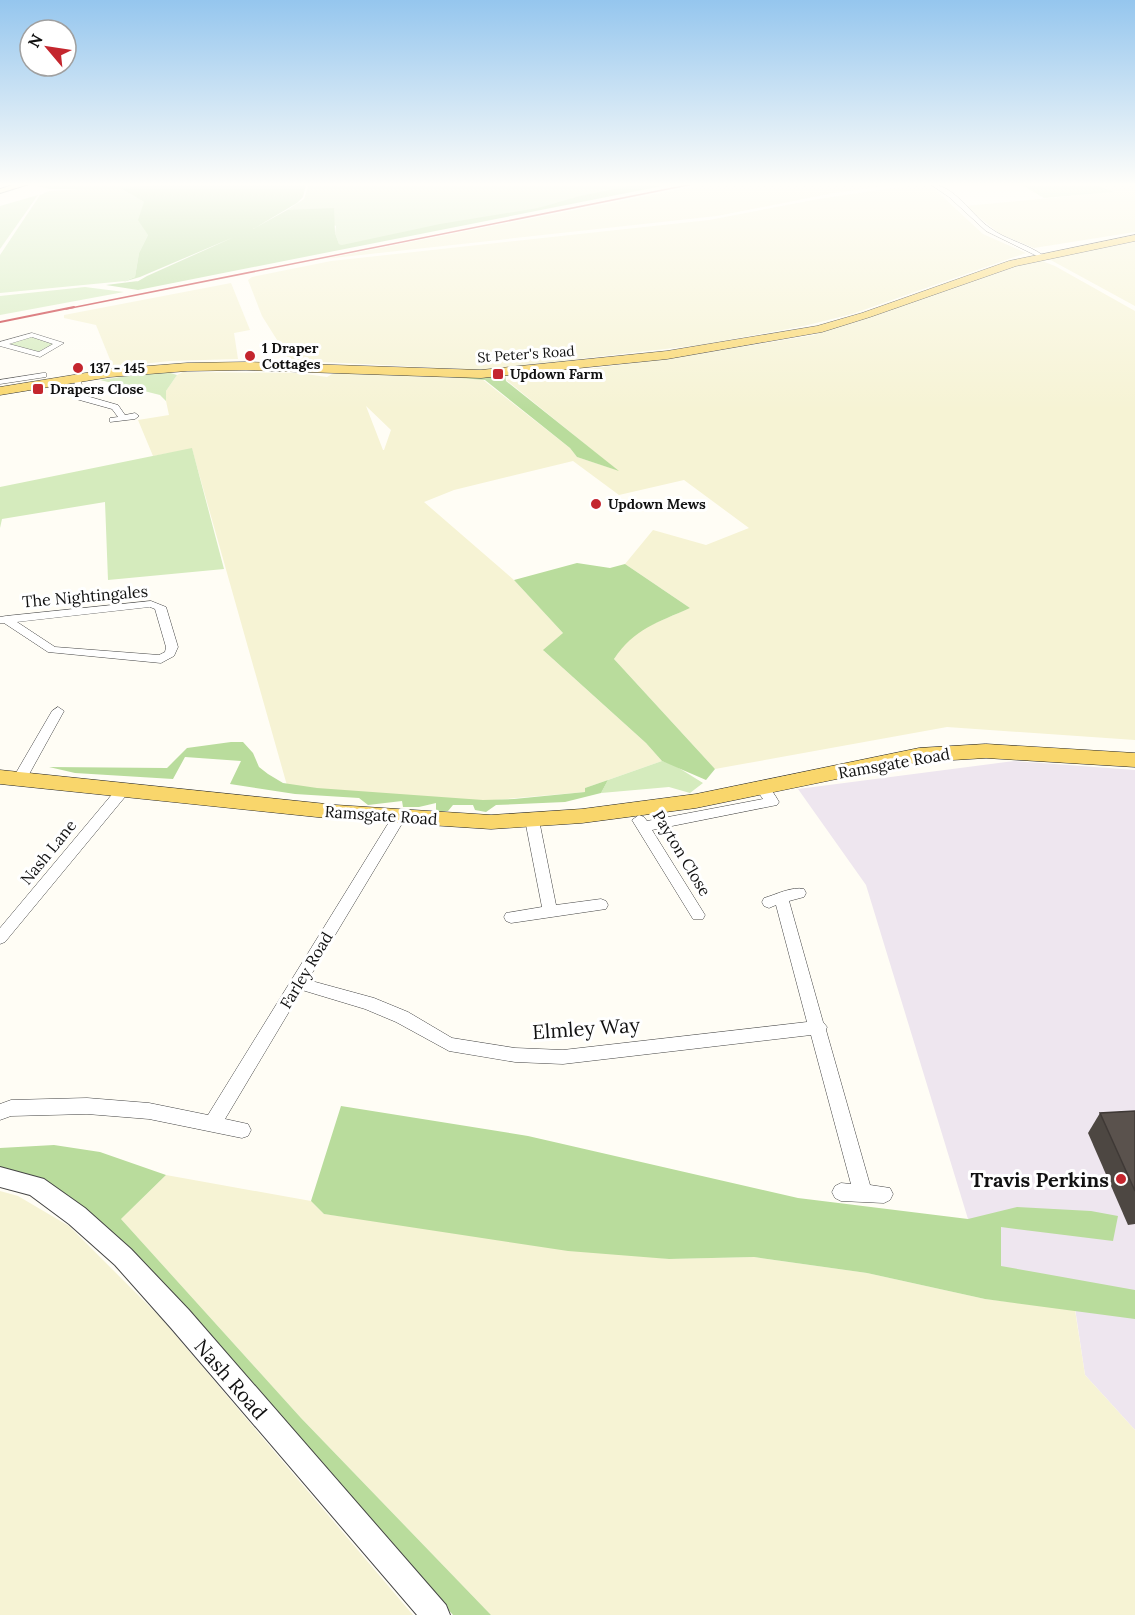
<svg xmlns="http://www.w3.org/2000/svg" width="1135" height="1615" font-family="Lora,serif">
<style>
.industrial{fill:#eee6ef}
.farmland{fill:#f6f3d4;fill-rule:evenodd}
.green{fill:#d5ebbd}
.forest{fill:#b9dc9c}
.lines{fill:none;stroke-linecap:round;stroke-linejoin:round}
.minor-casing{stroke:#444;stroke-width:1}
.tertiary-casing{stroke:#444;stroke-width:2}
.secondary-casing{stroke:#333;stroke-width:2}
.primary-casing{stroke:#222;stroke-width:1}
.minor{fill:#fff;fill-rule:evenodd}
.tertiary{fill:#fff;fill-rule:evenodd}
.secondary{fill:#fff6b0;fill-rule:evenodd}
.primary{fill:#f9d66b;fill-rule:evenodd}
.rail-far1{stroke:#c4262e;stroke-width:1.5}
.rail{stroke:#c4262e;stroke-width:2}
.wall{fill:#4d4742}
.building{fill:#5a524d;stroke:#3f3936;stroke-width:1.5}
.poi-dot{fill:#c4262e;stroke:#fff;stroke-width:2}
.labels{text-anchor:middle;dominant-baseline:central;stroke-width:6;stroke-linejoin:round;paint-order:stroke}
.far-poi-label{font-size:14px;font-weight:bold;fill:#111;stroke:#fff;text-anchor:start}
.far-street-label{font-size:14px;fill:#111;stroke:#fff}
.street-label{font-size:16px;fill:#111;stroke:#fff}
.near-street-label{font-size:20px;fill:#111;stroke:#fff}
.near-poi-label{font-size:20px;font-weight:bold;fill:#111;stroke:#fff;text-anchor:end}
</style>
<rect width="100%" height="100%" fill="#fffdf5"/>
<!-- industrial -->
<path class="industrial" d="M1014,761L1135,770V1430L1085,1375L1073,1295L990,1277L968,1219L866,885L798,789Z"/>
<!-- farmland -->
<g class="farmland">
<path d="M707,184H900L834,193L717,216L324,259Z"/>
<path d="M919,184H929L983,234L1026,253L852,314L804,326L700,345L483,370L302,361L289,359L262,316L248,280L252,277L331,261L709,220L818,199Z"/>
<path d="M1098,184H1135V232L1034,248L1000,234L965,206L1113,192Z"/>
<path d="M1135,242V306L1047,258Z"/>
<path d="M1042,261L1055,266L1135,311V740L947,727L715,769L614,659L627,640L646,627L690,608L625,564L653,530L706,545L749,528L684,480L619,495L573,461L454,490L424,502L514,580L563,633L558,642L544,651L646,743L662,761L585,788L586,792L483,801L288,789L192,449L153,456L138,420L169,415L166,401V391L177,375L183,372L298,373L327,377L337,371L482,379L570,448L577,457L617,470L506,380L685,356L814,335L1021,265ZM366,406L391,430L384,450H383Z"/>
<path d="M231,283L250,330L234,333L238,359L170,361L113,367L96,325L64,318V315Z"/>
<path d="M166,1175L311,1201L324,1214L669,1259L754,1257L867,1273L985,1299L1075,1310L1085,1375L1135,1430V1615H491L301,1418L121,1219Z"/>
<path d="M0,1191L18,1196L69,1226L160,1317L413,1615H0Z"/>
</g>
<!-- green -->
<g class="green">
<path d="M158,184L120,188L144,202L148,235L139,253L135,277L125,281L0,293V255L40,195L49,191L84,189H50L31,185Z"/>
<path d="M309,184H671L346,247L339,244L335,233L336,226L299,210H287L304,199Z"/>
<path d="M1095,184L1114,192L1044,198L1022,185Z"/>
<path d="M38,195L0,249V206Z"/>
<path d="M85,287L124,292L0,315V296Z"/>
<path d="M30,337L55,343L38,352L10,344Z"/>
<path d="M164,371L177,375L166,391V401L160,395L100,380Z"/>
<path d="M192,448L224,569L108,580L105,502L2,519L0,528V487Z"/>
<path d="M662,761L674,765L703,783L690,793L669,787L601,793L608,780Z"/>
</g>
<!-- forest -->
<g class="forest">
<path d="M166,184L306,185L303,197L297,203L253,229L287,210L334,208L335,233L339,244L342,245L440,224L538,208L580,196L639,184L662,186L138,290L106,285L138,281L135,283L147,276L234,237L140,277L123,282L135,277L139,253L148,235L138,220L144,202L120,188Z"/>
<path d="M505,375L506,381L619,471L577,457L570,448L485,380L449,377Z"/>
<path d="M577,563L610,568L625,564L690,608C657,623 635,628 614,659L715,769L706,780L662,761L646,743L543,650L563,633L514,580Z"/>
<path d="M231,742H243L253,753L259,767L268,774L283,783L317,788L483,800L514,799L585,792V788L608,780L601,793L565,802L496,805L486,812L475,810L473,805H453L448,811L436,812V803L419,807H403L402,801L368,805L359,798L295,794L230,784L241,761L185,757L173,779L75,773L49,767L167,768L187,748Z"/>
<path d="M341,1106L528,1136L798,1198L968,1219L1017,1207L1091,1211L1118,1216L1113,1241L1001,1227V1266L1135,1290V1319L985,1299L867,1273L754,1257L669,1259L568,1251L324,1214L311,1201Z"/>
<path d="M54,1145L100,1152L166,1175L121,1219L301,1418L491,1615H453L315,1465L198,1323L106,1226L44,1180L0,1170V1148Z"/>
</g>
<g class="lines">
<!-- minor casing -->
<g class="minor-casing">
<g id="minor">
<path d="M930,184C954,184 972,216 990,228C1006,240 1028,244 1044,256L1039,257L986,231L949,197Z"/>
<path d="M32,333L64,343L40,357L0,346V342ZM32,337L53,344L39,352L9,344Z"/>
<path d="M43,373H46V377L0,384V380Z"/>
<path d="M74,377L81,379L83,395L118,405L125,415L135,413L139,416L135,419L110,422V418L118,417L112,409L76,399Z"/>
<path d="M151,601L166,607L178,647L174,656L161,663L48,652L4,623H0V617L6,616ZM150,607L155,609L166,647L165,652L159,655L55,647L17,622Z"/>
<path d="M58,707L64,711L27,778L25,781H15L13,778L52,711Z"/>
<path d="M762,783C770,786 775,795 779,802L777,805L652,830L705,915L703,919H693L632,820L639,815L644,817L647,821L763,799L755,788Z"/>
<path d="M124,784L131,789L129,792L5,942L0,944V928L119,786Z"/>
<path d="M399,812L406,817L308,980L374,998L408,1012L452,1038L515,1048L563,1050L807,1022L776,905L769,908L764,906L762,902L764,898C775,895 792,886 804,889L806,893L804,897L789,901L823,1022L827,1027L826,1030L870,1185L890,1188L893,1194L890,1200L884,1203L841,1201L835,1198L832,1192L835,1186L841,1183L851,1184L811,1035L563,1064L515,1062L449,1051L396,1022L365,1009L302,990L225,1119L248,1124L251,1130L248,1136L242,1138L149,1119L87,1114L11,1116L0,1120V1104L11,1100L87,1098L149,1103L208,1115L394,814Z"/>
<path d="M532,815L539,820L556,905L601,899L606,901L608,905L606,909L511,923L506,921L504,917L506,913L542,907L525,820Z"/>
</g>
</g>
<!-- tertiary casing -->
<g class="tertiary-casing">
<path id="tertiary" d="M0,1167L44,1179L85,1208L131,1249L189,1310L446,1605L450,1615H417L171,1328L115,1265L69,1224L30,1195L0,1187Z"/>
</g>
<!-- secondary casing -->
<g class="secondary-casing">
<path id="secondary" d="M16,184H29L0,193V189Z"/>
</g>
<!-- primary casing -->
<g class="primary-casing">
<g id="primary">
<path d="M1135,235V241L1016,266L870,317L822,332L667,359L481,378L246,370L187,371L110,377L0,395V387L110,369L187,363L246,362L481,370L667,351L817,326L862,313L1009,261Z"/>
<path d="M986,744L1135,753V767L986,758L919,762L696,808L582,823L491,829L336,819L0,784V770L336,805L491,815L582,809L696,794L919,748Z"/>
</g>
</g>
<!-- minor -->
<use href="#minor" class="minor"/>
<!-- tertiary -->
<use href="#tertiary" class="tertiary"/>
<!-- secondary -->
<use href="#secondary" class="secondary"/>
<!-- primary -->
<use href="#primary" class="primary"/>
<!-- rail-far1 -->
<path class="rail-far1" d="M66,309L693,184"/>
<!-- rail -->
<path class="rail" d="M0,322L74,307"/>
</g>
<!-- wall -->
<path class="wall" d="M1135,1111V1224L1128,1225L1088,1133L1100,1113Z"/>
<!-- building -->
<path class="building" d="M1135,1111V1191L1100,1113Z"/>
<!-- sky -->
<linearGradient id="sky" x2="0" y2="1"><stop stop-color="#95c6ee"/><stop offset="0.45" stop-color="#fffefa"/><stop offset="1" stop-color="#fffefa" stop-opacity="0"/></linearGradient>
<rect width="1135" height="410" fill="url(#sky)"/>
<!-- markers -->
<g class="poi-dot">
<circle cx="250" cy="356" r="6"/>
<circle cx="78" cy="368" r="6"/>
<rect x="492" y="368" width="12" height="12" rx="3"/>
<rect x="32" y="383" width="12" height="12" rx="3"/>
<circle cx="596" cy="504" r="6"/>
<circle cx="1121" cy="1179" r="6"/>
</g>
<g class="labels">
<!-- far-poi labels -->
<g class="far-poi-label">
<text x="262" y="348">1 Draper<tspan x="262" dy="16">Cottages</tspan></text>
<text x="90" y="368">137 - 145</text>
<text x="510" y="374">Updown Farm</text>
<text x="50" y="389">Drapers Close</text>
<text x="608" y="504">Updown Mews</text>
</g>
<!-- far-street labels -->
<g class="far-street-label">
<text transform="translate(526 354) rotate(-4)">St Peter's Road</text>
</g>
<!-- street labels -->
<g class="street-label">
<text transform="translate(85 596) rotate(-5)">The Nightingales</text>
<text transform="translate(894 763) rotate(-10)">Ramsgate Road</text>
<text transform="translate(381 815) rotate(4)">Ramsgate Road</text>
<text transform="translate(48 852) rotate(-51)">Nash Lane</text>
<text transform="translate(682 853) rotate(59)">Payton Close</text>
<text transform="translate(306 970) rotate(-59)">Farley Road</text>
</g>
<!-- near-street labels -->
<g class="near-street-label">
<text transform="translate(586 1028) rotate(-4)">Elmley Way</text>
<text transform="translate(231 1379) rotate(49)">Nash Road</text>
</g>
<!-- near-poi labels -->
<g class="near-poi-label">
<text x="1109" y="1179">Travis Perkins</text>
</g>
</g>
<!-- north arrow -->
<g transform="translate(48 48) rotate(299)"><circle r="28" fill="#ffffff" stroke="#a0a0a0" stroke-width="1.5"/>
<path d="M0-4.5L10 22L0 15L-10 22Z" fill="#c4262e"/>
<text y="-9" font-size="16" font-weight="bold" text-anchor="middle" fill="#111111">N</text>
</g>
</svg>
